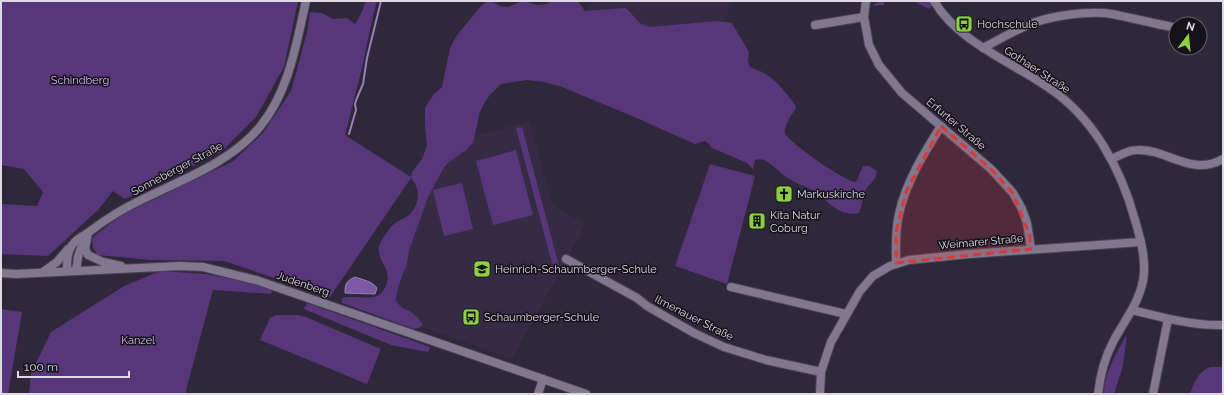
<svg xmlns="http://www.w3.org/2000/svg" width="1224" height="395" font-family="Raleway,sans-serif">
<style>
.built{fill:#362b45}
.green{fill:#57367a}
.water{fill:#7d58a7;stroke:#9a7fba}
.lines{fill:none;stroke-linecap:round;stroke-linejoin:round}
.stream{stroke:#9a7fba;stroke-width:2}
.minor-casing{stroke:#4b4454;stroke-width:10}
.minor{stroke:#81788f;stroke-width:8}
.marked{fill:#d73a3b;fill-opacity:0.2;stroke:#d73a3b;stroke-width:3;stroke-dasharray:8 5;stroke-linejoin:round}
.labels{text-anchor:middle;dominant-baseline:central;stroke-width:3;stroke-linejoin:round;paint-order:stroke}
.poi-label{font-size:11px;fill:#ded9e5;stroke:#15121a;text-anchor:start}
.street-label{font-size:11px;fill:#ded9e5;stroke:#15121a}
.park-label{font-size:11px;fill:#d3b8f8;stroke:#15121a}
</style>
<rect width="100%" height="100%" fill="#2f273a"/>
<!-- built -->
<g class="built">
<path d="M591,1H733L724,21L650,27L643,26L639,23L630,11H585Z"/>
<path d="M530,121L552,205L586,224L512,359L386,314L427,198L455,141Z"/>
</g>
<!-- green -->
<g class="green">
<path d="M1,1H298L284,67L256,117L221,152L125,199L113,191L98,210L48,256L1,254V204L37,206L43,192L24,169L1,165Z"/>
<path d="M366,1H377L373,16L362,68L345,135L411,177L412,172L422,159L427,146L425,125V108L433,95L442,87L450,48L457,35L481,6L486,2L492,1L500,6L507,7L523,1L538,5L546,4L552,1H578L585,11L625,8C636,15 635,24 650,27L717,21L732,23L749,52L748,61L750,67C773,75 779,85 794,103L796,108C793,113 783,127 785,133C788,142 847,183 856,182L863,166H869L877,171C875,184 867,184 864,194C862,201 862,206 859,213C839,217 829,202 814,191C805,186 795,183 786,177C779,172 773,164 764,160C761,159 758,159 755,160L753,169L747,163L712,148L709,144L705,141L695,144L690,142L639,119L562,87L544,82L527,80L501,84L489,96L484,104L480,112L473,143L466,150L449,162L443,169L428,197L409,251L407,264L399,284L396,297V301L402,308L410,311L418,318L422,324L421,327L414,329L342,303V298C354,294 374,303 383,291C397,270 376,264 379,246C380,242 383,238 385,235C388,231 391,226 395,223C399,220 406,218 410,214C416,208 420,196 417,188C416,185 413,181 411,178L330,297L224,261L150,260L98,255L93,248L92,238L120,216L233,161L263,133L291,91L307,32L310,12L322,13L333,19L347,18L355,24L360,16Z"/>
<path d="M878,1H927L933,5L929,9L915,2H884V5L873,6Z"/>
<path d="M522,127L559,266L553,267L516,128Z"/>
<path d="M516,150L533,215L493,225L476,161Z"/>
<path d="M710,164L755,176L727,284L675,266Z"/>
<path d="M462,183L473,229L444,236L433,190Z"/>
<path d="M160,271L206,274L249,282L272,290L271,294L213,290L185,394H29L31,373L51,332L124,286Z"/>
<path d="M307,303L430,347L428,352L391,345L304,309Z"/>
<path d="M1,309L22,312L8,394H1Z"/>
<path d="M277,315H297L306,317L381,349L367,384L260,340L270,318Z"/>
<path d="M1127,334L1123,366L1114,394H1104C1104,373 1117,352 1127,334Z"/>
<path d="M1210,367H1223V394H1190C1194,382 1198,372 1210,367Z"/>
</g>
<!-- water -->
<path class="water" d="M355,277C363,280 372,281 377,288L375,294L345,293C345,284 346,281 355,277Z"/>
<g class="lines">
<!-- stream -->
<path class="stream" d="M349,134L356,110L355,104L357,98L363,84L367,58L381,1"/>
<!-- minor casing -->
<g class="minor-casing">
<g id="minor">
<path d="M866,1L864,17L869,45L879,65L902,93L991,169L1013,193L1022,209L1027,223L1031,249"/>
<path d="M934,1C958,42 1012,62 1049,88C1094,118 1121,169 1135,220C1140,237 1145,255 1144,273C1142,300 1125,319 1113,342C1105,357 1100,377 1098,394"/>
<path d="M815,25L864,17"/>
<path d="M983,48C998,40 1014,31 1030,24C1051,16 1089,10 1112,14C1132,18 1152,23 1172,27"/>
<path d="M1111,159C1119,156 1128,150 1137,150C1168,149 1191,177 1223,159"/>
<path d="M88,233L85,249L88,255L103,262L121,266"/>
<path d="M566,259L637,298L647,306L694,333L724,347L766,360L821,372"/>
<path d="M896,263C896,247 895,230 899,214C906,182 924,153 941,126"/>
<path d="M67,271C67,261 67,250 74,243C78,238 84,236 89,232C106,219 124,208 143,199C183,179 229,163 259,128C289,92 296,45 306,1"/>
<path d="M76,271L78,257L84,239"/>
<path d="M43,272L57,262L68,249"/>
<path d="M1,273L16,274L180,266L203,267L256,280L586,394"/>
<path d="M731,287L846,314"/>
<path d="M1132,310C1162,317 1192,326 1223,325"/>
<path d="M538,394L543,379"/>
<path d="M820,394L821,372L831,342L860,291L873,276L890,266L909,260L969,254L1141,242"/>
<path d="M1153,394L1168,319"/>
</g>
</g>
<!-- minor -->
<use href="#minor" class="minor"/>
</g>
<!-- marked area -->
<path class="marked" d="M941,126L991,169L1013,193L1030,236L1031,249L896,263V232L906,192Z"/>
<!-- icons -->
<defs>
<g id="bus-square" transform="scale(0.9)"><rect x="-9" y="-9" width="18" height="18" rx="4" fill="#8ece43" stroke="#15121a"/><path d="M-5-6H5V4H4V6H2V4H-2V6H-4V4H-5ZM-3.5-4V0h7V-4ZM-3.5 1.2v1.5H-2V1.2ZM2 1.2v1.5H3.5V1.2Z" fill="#111"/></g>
<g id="church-square" transform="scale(0.9)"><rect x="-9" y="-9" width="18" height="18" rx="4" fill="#8ece43" stroke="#15121a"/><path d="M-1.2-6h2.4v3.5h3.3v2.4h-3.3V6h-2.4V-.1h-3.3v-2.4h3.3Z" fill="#111"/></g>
<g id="building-square" transform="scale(0.9)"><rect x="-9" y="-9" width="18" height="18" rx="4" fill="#8ece43" stroke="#15121a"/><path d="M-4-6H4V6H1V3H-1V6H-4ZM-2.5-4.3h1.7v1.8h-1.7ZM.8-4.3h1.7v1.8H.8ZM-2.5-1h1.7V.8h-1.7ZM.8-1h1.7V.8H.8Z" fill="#111"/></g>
<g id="school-square" transform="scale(0.9)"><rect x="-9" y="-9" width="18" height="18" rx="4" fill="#8ece43" stroke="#15121a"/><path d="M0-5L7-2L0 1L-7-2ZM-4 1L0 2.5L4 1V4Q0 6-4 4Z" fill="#111"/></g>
</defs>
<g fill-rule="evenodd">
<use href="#bus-square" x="964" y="24"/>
<use href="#church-square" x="784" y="194"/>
<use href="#building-square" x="757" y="221"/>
<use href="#school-square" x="482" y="269"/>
<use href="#bus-square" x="471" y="317"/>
</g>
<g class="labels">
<!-- poi labels -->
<g class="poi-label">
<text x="977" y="24">Hochschule</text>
<text x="797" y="194">Markuskirche</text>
<text x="770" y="215">Kita Natur<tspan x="770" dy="13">Coburg</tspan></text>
<text x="495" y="269">Heinrich-Schaumberger-Schule</text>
<text x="484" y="317">Schaumberger-Schule</text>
</g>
<!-- street labels -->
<g class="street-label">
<text transform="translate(1037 70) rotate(33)">Gothaer Straße</text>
<text transform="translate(956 124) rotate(40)">Erfurter Straße</text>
<text transform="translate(177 169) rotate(-28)">Sonneberger Straße</text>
<text transform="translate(981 242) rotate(-5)">Weimarer Straße</text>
<text transform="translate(303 284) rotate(19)">Judenberg</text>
<text transform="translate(694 318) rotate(27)">Ilmenauer Straße</text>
</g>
<!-- park labels -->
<g class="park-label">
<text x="80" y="80">Schindberg</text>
<text x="138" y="340">Kanzel</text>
</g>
</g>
<!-- border -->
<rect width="1224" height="395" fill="none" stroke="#ded9e5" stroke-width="4"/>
<!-- north arrow -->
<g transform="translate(1188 36) rotate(16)"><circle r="19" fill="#15121a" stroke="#65626b"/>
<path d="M0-3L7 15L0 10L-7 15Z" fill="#8ece43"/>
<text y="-6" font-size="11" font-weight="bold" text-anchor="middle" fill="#ded9e5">N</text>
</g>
<!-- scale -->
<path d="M18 371v6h111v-6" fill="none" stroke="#ded9e5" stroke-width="2"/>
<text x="24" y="371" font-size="12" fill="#ded9e5" stroke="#15121a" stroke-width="3" paint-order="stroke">100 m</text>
</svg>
